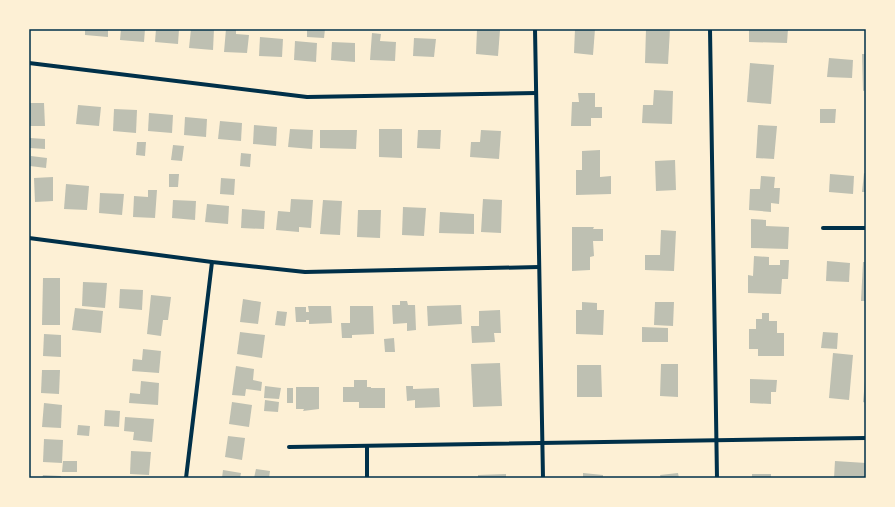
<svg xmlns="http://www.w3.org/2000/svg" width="895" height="507" font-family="'Asap Condensed',sans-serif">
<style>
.building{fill:#bec0b2}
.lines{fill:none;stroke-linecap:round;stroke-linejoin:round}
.minor{stroke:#003049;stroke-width:4}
.neatline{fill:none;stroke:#003049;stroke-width:1.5}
</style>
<rect width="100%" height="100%" fill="#fdf0d5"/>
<!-- building -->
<g class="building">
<path d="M85,29H108V37L85,35Z"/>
<path d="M121,29H145L144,42L120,40Z"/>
<path d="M156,29H179L178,44L155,42Z"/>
<path d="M191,29H214L213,50L189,48Z"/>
<path d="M226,29H236V34L249,35L247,53L224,52Z"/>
<path d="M307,29H325L324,38L307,37Z"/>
<path d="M477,29L500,30L498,56L476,54Z"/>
<path d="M575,29H595L593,55L574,53Z"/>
<path d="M646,29H670L668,64L645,63Z"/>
<path d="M749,29H788L787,43L749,42Z"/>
<path d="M372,33L381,34L380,41L396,42L395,61L370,60Z"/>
<path d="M260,37L283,39L282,57L259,56Z"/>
<path d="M414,38L436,39L434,57L413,56Z"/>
<path d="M295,41L317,43L316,62L294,60Z"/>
<path d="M332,42L355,43V62L331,60Z"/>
<path d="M862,54H866V90L863,91Z"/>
<path d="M829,58L853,60L852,78L827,77Z"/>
<path d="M750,63L774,65L771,104L747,102Z"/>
<path d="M654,90L673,91L672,124L642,123L643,105H653Z"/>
<path d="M578,93H595V107H602V118H591V126H571L572,102H579Z"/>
<path d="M29,103H44L45,126H29Z"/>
<path d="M78,105L101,107L99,126L76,124Z"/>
<path d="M114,109L137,110L136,133L113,131Z"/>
<path d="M820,109H836L835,123H820Z"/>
<path d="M149,113L173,115L172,133L148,131Z"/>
<path d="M185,117L207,119L206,137L184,135Z"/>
<path d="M220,121L242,123L241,141L218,139Z"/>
<path d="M254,125L277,127L276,146L253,144Z"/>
<path d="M758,125L777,126L774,159L756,158Z"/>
<path d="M290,129L313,130L312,149L288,147Z"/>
<path d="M379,129H402V158L379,157Z"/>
<path d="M320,130H357L356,149L320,148Z"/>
<path d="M418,130H441L440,149L417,148Z"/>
<path d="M481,130L501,131L499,159L470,157L471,142H480Z"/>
<path d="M30,138L45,139V149L30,148Z"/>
<path d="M137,142H146L145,156L136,155Z"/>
<path d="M173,145L184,146L182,161L171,160Z"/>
<path d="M600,150V177L611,176V194L576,195V170H582V151Z"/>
<path d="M241,153L251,154L250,167L240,166Z"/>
<path d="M31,156L47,158L46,168L30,166Z"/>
<path d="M675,160L676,190L656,191L655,161Z"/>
<path d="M864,173L866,174V192H862Z"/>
<path d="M169,174H179L178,187H169Z"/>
<path d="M830,174L854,176L853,194L829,192Z"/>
<path d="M761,176L775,177L774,188H780L779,204L771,203V212L749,210L750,189H760Z"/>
<path d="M53,177V201L35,202L34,178Z"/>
<path d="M221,178L235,179L234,195L220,194Z"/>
<path d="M66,184L89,186L87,210L64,209Z"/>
<path d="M148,190H157L155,218L133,217L134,196L148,197Z"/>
<path d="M100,193L124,194L122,215L99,213Z"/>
<path d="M291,199L313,200L311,228L299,227V232L276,230L278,211L290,212Z"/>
<path d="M483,199L502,200L501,233L481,232Z"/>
<path d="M173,200L196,201L195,220L172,218Z"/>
<path d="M323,200L342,201L340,235L320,234Z"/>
<path d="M207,204L229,206L228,224L205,222Z"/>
<path d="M403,207L426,208L424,236L402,235Z"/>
<path d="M242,209L265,211L264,229L241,228Z"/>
<path d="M358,210H381L380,238L357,237Z"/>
<path d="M440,212L474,214V234L439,233Z"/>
<path d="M751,219L766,220V226L789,227L788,249L751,248Z"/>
<path d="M572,227H594L593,229H603V241H593L594,256L590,257V270L572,271Z"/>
<path d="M661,230L676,231L674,271L645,270V255H660Z"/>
<path d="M754,256L769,257V265H780V260H789L788,279H782L781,294L748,293V275L753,276Z"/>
<path d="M827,261L850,263L849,282L826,281Z"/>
<path d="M863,262H866V301H861Z"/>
<path d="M43,278H60V325H42Z"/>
<path d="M83,282L107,283L105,308L82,306Z"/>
<path d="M120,289L143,290L142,310L119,308Z"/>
<path d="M151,295L171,297L168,320H163L161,336L147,334Z"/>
<path d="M243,299L261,302L258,324L240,322Z"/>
<path d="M400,301H407L408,305H415L416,330L407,331V323L393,324L392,305H400Z"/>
<path d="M582,302L597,303V310H604L603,335L576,334V310H582Z"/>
<path d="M655,302H674L673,326L654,325Z"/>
<path d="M461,305L462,324L428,326L427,306Z"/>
<path d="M308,306H331L332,323L309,324V320H306V322H296L295,307H306V312H309Z"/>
<path d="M350,306H373L374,334L352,335V338H342L341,323H350Z"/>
<path d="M75,308L103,311L101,333L72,330Z"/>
<path d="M500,310L501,333H494L495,342L472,343L471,326H479V311Z"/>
<path d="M277,311L287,312L285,326L275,325Z"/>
<path d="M762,313H769V321H777V333H784V356H758V349H749V329H756V319H762Z"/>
<path d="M642,327L668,328V342H642Z"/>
<path d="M240,332L265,335L262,358L237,354Z"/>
<path d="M823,332L838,333L837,349L821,348Z"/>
<path d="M44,334L61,335V357L43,356Z"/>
<path d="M394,338L395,352H385L384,339Z"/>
<path d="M143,349L161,351L159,373L132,371L133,359L142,360Z"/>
<path d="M833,353L853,355L849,400L829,398Z"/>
<path d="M500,363L502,406L473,407L471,364Z"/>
<path d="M661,364H678V397L660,396Z"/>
<path d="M577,365H601L602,397H577Z"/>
<path d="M236,366L254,369L253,380L262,382L261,391L246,389L245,396L232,395Z"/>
<path d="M42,370H60L59,394L41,393Z"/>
<path d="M750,379L777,380L776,392H771V404L750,403Z"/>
<path d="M354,380H367V387H371V388H385V408H359V402H343V387H354Z"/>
<path d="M141,381L159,383L158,405L129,403L130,393L140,394Z"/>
<path d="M865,381H866V403L863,402Z"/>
<path d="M265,386L281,388L279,399L264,398Z"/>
<path d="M406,386H413V389L439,388L440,407L415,408V400L407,401Z"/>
<path d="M296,387H319V409L303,411L304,409H296Z"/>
<rect x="287" y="388" width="6" height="15"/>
<path d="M265,400L279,402L278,412L264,411Z"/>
<path d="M232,402L252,405L249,427L229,424Z"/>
<path d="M44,403L62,405L61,428L42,427Z"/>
<path d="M105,410L120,411L119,427L104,426Z"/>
<path d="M125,417L154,419L152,442L133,440L134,432L124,431Z"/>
<path d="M78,425L90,426L89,436L77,435Z"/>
<path d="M228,436L245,438L242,460L225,457Z"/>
<path d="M44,439L63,440L62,463L43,462Z"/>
<path d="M131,451L151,452L149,475L130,474Z"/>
<path d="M63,461H77V472H62Z"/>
<path d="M835,461L866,463V478H834Z"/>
<path d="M256,469L270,471L269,478H254Z"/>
<path d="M223,470L241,473L240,478H222Z"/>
<path d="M583,473L603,475V478H583Z"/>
<path d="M678,473L679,478H661L660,475Z"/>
<path d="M506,474V478H478V475Z"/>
<rect x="752" y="474" width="19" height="4"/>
<path d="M43,475L61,476V478H42Z"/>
</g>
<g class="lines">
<!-- minor -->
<g class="minor">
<path d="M535,29L543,478"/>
<path d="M710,29L717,478"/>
<path d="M29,63L307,97L536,93"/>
<path d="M823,228H866"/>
<path d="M29,238L212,262L305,272L539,267"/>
<path d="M367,446V478"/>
<path d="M289,447L866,438"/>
<path d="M186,478L212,262"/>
</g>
</g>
<!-- border -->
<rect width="895" height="507" fill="none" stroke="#fdf0d5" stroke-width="60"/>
<rect x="30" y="30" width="835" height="447" class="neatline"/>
</svg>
